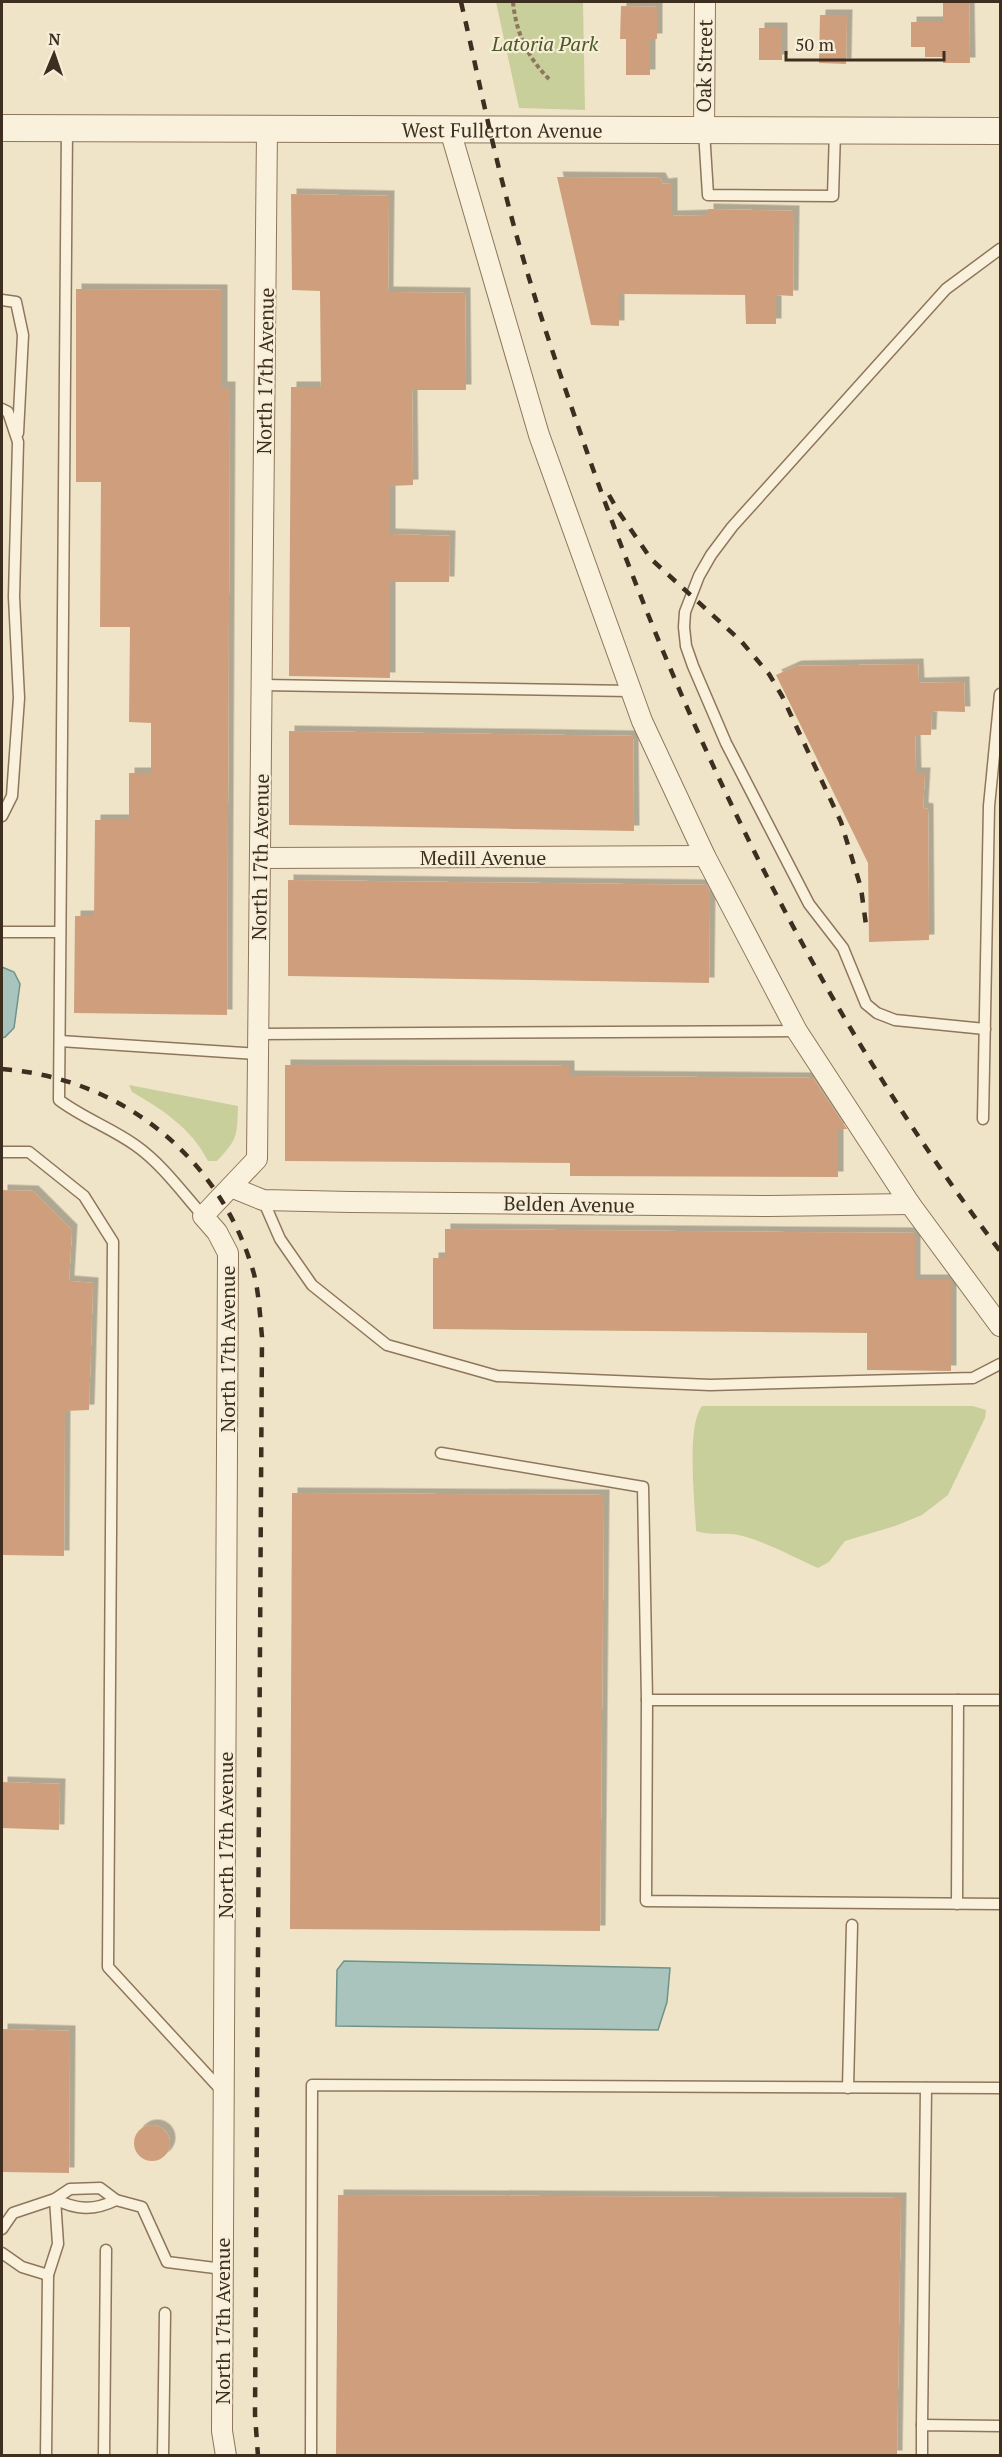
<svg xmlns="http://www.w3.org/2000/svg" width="1002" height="2457" font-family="'PT Serif',serif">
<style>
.green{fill:#c9cf9b}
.water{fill:#a9c4bc;stroke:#6f938a;stroke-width:1.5}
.building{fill:#cf9f7d;filter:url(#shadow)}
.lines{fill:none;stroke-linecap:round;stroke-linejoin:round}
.service-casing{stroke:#8d765c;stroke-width:13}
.minor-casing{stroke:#8d765c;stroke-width:22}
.tertiary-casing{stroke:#8d765c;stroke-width:28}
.path{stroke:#8d765c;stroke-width:4;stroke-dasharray:4.5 3;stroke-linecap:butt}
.service{stroke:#faf1dc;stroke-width:10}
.minor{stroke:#faf1dc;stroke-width:20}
.tertiary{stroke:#faf1dc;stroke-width:26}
.rail{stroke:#3d2e20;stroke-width:4.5;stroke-dasharray:10 10;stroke-linecap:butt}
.labels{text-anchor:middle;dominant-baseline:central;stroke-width:4.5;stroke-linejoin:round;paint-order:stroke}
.park-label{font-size:20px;font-style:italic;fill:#4d5a26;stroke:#f7eed8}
.street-label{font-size:20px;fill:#3d2e20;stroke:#f7eed8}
</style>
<defs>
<filter id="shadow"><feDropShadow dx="5.5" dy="-5.5" stdDeviation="0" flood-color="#0004"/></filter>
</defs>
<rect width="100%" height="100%" fill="#f0e4c8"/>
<!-- green -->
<g class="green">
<path d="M496,2H583L585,110L519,108Z"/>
<path d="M129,1085L238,1106C237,1136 238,1139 217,1161H208C192,1129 162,1109 132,1092Z"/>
<path d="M702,1406H973L986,1410L985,1418L948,1495L922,1515L895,1526L845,1541L829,1562L818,1568C793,1557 765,1541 738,1535C724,1532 710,1536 696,1531C695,1502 686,1427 702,1406Z"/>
</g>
<!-- water -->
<g class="water">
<path d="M2,967L14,972L20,984L14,1028L5,1037L2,1038Z"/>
<path d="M344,1961L670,1968L667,2002L658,2030L336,2026L337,1970Z"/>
</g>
<!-- building -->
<g class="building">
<path d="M943,2H969L970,63H943V57H925V47H911V22H943Z"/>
<path d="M621,6L657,7V39H650V75H626V39H620Z"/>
<path d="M820,15H847L846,64L819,63Z"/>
<rect x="759" y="28" width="23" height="32"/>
<path d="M557,177L660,178L663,184L672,183V216L708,215V209L794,211L793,296L776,295V324H746L745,295L619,294V326L591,325Z"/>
<path d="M291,194L389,196L388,292L465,293L466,390H412L413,485L390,486V534L450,536L449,582H390V678L289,676L291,387H321L320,291L292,290Z"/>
<path d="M76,289L222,290V387H230L227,1015L74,1013L75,916H94L95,820H129V773H151V723L129,722L130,627H100L101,482H76Z"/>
<path d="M918,664L919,683L964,682L965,712L932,711L931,735H915L916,773H925L923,808L928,809L929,940L869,942L868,863L776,675L796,666Z"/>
<path d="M289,731L633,736L634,831L289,825Z"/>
<path d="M288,880L707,885L710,892L709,983L288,976Z"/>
<path d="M285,1065L569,1066V1076L813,1078L847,1129H838V1177L570,1176V1163L285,1161Z"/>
<path d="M2,1190L33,1191L72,1230L69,1281L93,1283L89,1410L65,1411L64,1556L2,1555Z"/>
<path d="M445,1229L915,1233V1280H951V1371L867,1370V1333L433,1329V1258H445Z"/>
<path d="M292,1493L604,1495L600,1931L290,1929Z"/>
<path d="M2,1782L60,1784L59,1830L2,1828Z"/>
<path d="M2,2029L70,2031L69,2173L2,2172Z"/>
<circle cx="152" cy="2143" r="18"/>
<path d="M338,2195L901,2198L897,2456H336Z"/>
</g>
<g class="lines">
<!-- service casing -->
<g class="service-casing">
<g id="service">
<path d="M67,128L59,1100C83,1118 111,1128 135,1145C161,1163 182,1192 203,1216"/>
<path d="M704,131L708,195L833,196L835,131"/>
<path d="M2,300L16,302L23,335L18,433"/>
<path d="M2,409L8,412L18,442L14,597L19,698L12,796L2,816"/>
<path d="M262,685L631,691"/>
<path d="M2,932H60"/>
<path d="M985,1029L895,1020L877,1013L866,1004L843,948L809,904L726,743L693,666L686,646L684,627L685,612L699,576L711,555L732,527L946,289L1000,249"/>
<path d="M259,1034L797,1031"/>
<path d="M60,1041L258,1054"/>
<path d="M983,1119L989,806L1000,694"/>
<path d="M2,1152H29L84,1196L113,1242L108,1967L223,2092"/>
<path d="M263,1200L280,1239L312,1285L387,1345L497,1376L710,1385L973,1378L1000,1364"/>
<path d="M441,1453L643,1487L647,1700H1000"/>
<path d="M647,1700L646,1901L1000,1904"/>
<path d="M957,1904L958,1700"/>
<path d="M848,2088L852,1925"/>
<path d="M55,2199C76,2210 94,2211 116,2200"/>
<path d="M2,2229L13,2213L55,2199L70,2189L100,2188L116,2200L142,2207L167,2262L223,2269"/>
<path d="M2,2253L22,2267L48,2275"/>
<path d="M922,2425L926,2088"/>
<path d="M46,2456L48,2275L58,2244L55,2199"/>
<path d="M104,2456L106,2250"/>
<path d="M163,2456L165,2313"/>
<path d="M311,2456L312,2085L1000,2088"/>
<path d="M922,2456V2425L1000,2426"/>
</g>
</g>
<!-- minor casing -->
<g class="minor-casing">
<g id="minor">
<path d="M450,130L539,435L642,721L705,856L797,1031L910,1204L1000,1326"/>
<path d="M704,130L705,2"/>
<path d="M260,858L705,856"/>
<path d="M231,1187L263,1200L350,1202L769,1206L910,1204"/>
<path d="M226,2456L222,2431L228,1253L217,1232L203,1216L257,1159L267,129"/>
</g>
</g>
<!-- tertiary casing -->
<g class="tertiary-casing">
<g id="tertiary">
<path id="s1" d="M2,128L1000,131"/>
</g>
</g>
<!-- path -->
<path class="path" d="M513,2C516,32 527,57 549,79"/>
<!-- service -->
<use href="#service" class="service"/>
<!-- minor -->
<use href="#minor" class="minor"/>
<!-- tertiary -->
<use href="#tertiary" class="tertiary"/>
<!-- rail -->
<g class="rail">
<path d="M461,2C476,66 489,132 506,196C528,283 558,368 587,452C687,737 818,1011 1000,1251"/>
<path d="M609,495L618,511L651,559L741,641L769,674L782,696L841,822L861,888L866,925"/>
<path d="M2,1069C121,1078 221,1157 254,1274C259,1294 260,1316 262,1337L255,2415L258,2456"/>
</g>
</g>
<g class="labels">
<!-- park labels -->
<g class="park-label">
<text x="545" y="43">Latoria Park</text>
</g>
<!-- street labels -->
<g class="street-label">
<text transform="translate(704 66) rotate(-89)">Oak Street</text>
<text stroke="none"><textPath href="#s1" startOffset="500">West Fullerton Avenue</textPath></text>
<text transform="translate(265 371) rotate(-89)">North 17th Avenue</text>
<text transform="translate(260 857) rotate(-89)">North 17th Avenue</text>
<text x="483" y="857">Medill Avenue</text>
<text transform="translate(569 1204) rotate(1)">Belden Avenue</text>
<text transform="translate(227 1349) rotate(-90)">North 17th Avenue</text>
<text transform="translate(225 1835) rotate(-90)">North 17th Avenue</text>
<text transform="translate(222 2321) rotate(-90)">North 17th Avenue</text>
</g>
</g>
<!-- border -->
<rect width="1002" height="2457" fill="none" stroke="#3d2e20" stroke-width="6"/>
<!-- north arrow -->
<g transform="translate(54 54) rotate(2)" stroke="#f7eed8" stroke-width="4.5" paint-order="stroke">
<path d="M0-4.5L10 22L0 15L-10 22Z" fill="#3d2e20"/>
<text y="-9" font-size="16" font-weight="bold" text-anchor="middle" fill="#3d2e20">N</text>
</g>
<!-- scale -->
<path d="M786 51v9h158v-9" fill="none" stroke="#3d2e20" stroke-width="3"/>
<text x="795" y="51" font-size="18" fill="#3d2e20" stroke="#f7eed8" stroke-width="4.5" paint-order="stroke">50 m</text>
</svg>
